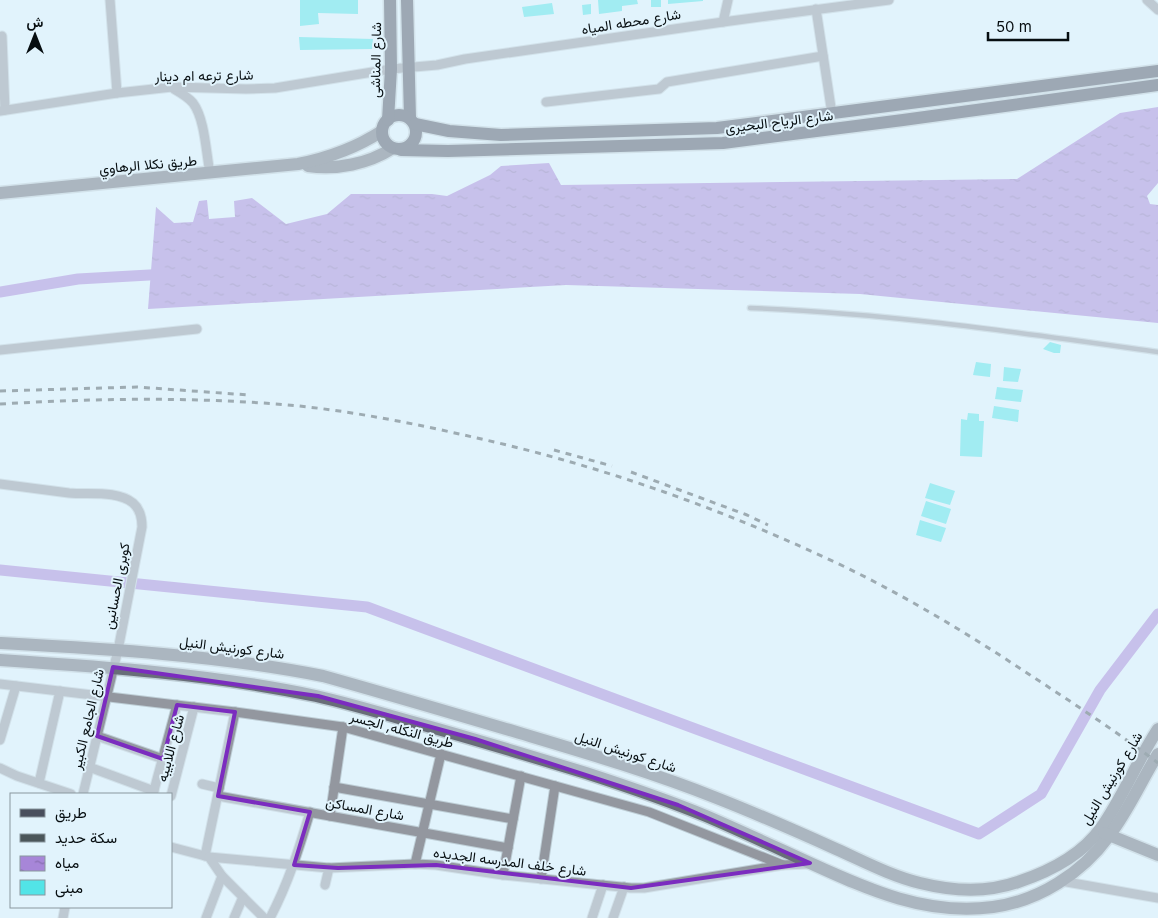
<svg xmlns="http://www.w3.org/2000/svg" width="1158" height="918" font-family="Inter,Vazirmatn,sans-serif">
<style>
.water{fill:url(#water-ripples)}
.lines{fill:none;stroke-linecap:round;stroke-linejoin:round}
.canal{stroke:#a786d8;stroke-width:11}
.building{fill:#52e4e7}
.lane-casing{stroke:#beced6;stroke-width:7}
.street-casing{stroke:#beced6;stroke-width:11}
.secondary-casing{stroke:#beced6;stroke-width:15}
.primary-casing{stroke:#beced6;stroke-width:15}
.lane{stroke:#93979f;stroke-width:4.5}
.street{stroke:#93979f;stroke-width:9}
.secondary{stroke:#686d78;stroke-width:12}
.primary{stroke:#494f5d;stroke-width:12}
.rail{stroke:#4b565a;stroke-width:3;stroke-dasharray:6 6;stroke-linecap:butt}
.marked{fill:none;stroke:#7b2cbf;stroke-width:4;stroke-linejoin:round}
.labels{text-anchor:middle;dominant-baseline:central;stroke-width:4;stroke-linejoin:round;paint-order:stroke}
.street-label{font-size:14px;fill:#070e11;stroke:#e1f3fc}
</style>
<defs>
<pattern id="water-ripples" width="26" height="14" patternUnits="userSpaceOnUse" patternTransform="scale(1.25)"><rect width="26" height="14" fill="#a786d8"/><path d="M2 4q2-2 4 0t4 0M15 11q2-2 4 0t4 0" fill="none" stroke="#866cae"/></pattern>
</defs>
<rect width="100%" height="100%" fill="#e1f3fc"/>
<!-- water -->
<path class="water" d="M1158,107V183L1147,196L1150,204L1158,205V323L860,294L566,285L148,309L156,207L174,223L193,222L199,201L207,200L209,219L235,217L234,201L252,198L286,224L327,214L351,194H432L447,196L490,175L501,166L549,163L561,185L1017,179L1120,113Z"/>
<g class="lines">
<!-- canal -->
<g class="canal">
<path d="M0,292L78,279L167,274"/>
<path d="M0,570L367,607L979,834L1041,794L1100,690L1158,614"/>
</g>
</g>
<!-- building -->
<g class="building">
<path d="M300,0H358V14L318,13L319,24L300,26Z"/>
<path d="M598,0H637L638,4L622,6V11L599,14Z"/>
<rect x="651" y="0" width="10" height="7"/>
<path d="M668,0H703V1L668,4Z"/>
<path d="M552,3L554,14L524,17L522,7Z"/>
<path d="M591,4V14L583,15L582,5Z"/>
<path d="M299,37L373,39L372,49L300,50Z"/>
<path d="M1050,342L1061,345L1060,353H1054L1043,349Z"/>
<path d="M976,362L991,364L990,377L973,375Z"/>
<path d="M1004,367L1021,369L1018,382L1003,381Z"/>
<path d="M997,387L1023,390L1021,402L995,399Z"/>
<path d="M994,406L1019,410L1018,422L992,418Z"/>
<path d="M968,413L979,414V421H984L982,457L960,456L961,419L967,420Z"/>
<path d="M930,483L955,491L950,505L925,498Z"/>
<path d="M926,501L951,509L946,524L921,516Z"/>
<path d="M920,520L946,528L941,542L916,535Z"/>
</g>
<g class="lines">
<!-- lane casing -->
<g class="lane-casing">
<path id="lane" d="M750,308C887,313 1022,333 1158,352"/>
</g>
<!-- street casing -->
<g class="street-casing">
<g id="street">
<path d="M110,0L117,93"/>
<path d="M1147,0L1158,10"/>
<path d="M816,9L832,114"/>
<path d="M723,22L728,0"/>
<path d="M2,36L5,110"/>
<path d="M174,89C181,93 188,97 193,103C205,119 206,153 210,173"/>
<path d="M546,102L659,89L667,82L823,56"/>
<path d="M0,111L117,93L172,87L246,89L275,88L391,69L437,65L465,59L723,22L889,0"/>
<path d="M0,350L197,329"/>
<path d="M0,484C23,487 46,490 69,493C88,495 117,490 133,503C140,509 142,518 142,527L118,650L83,794"/>
<path d="M0,684L235,712L343,727L649,812L783,865"/>
<path d="M97,736L163,759"/>
<path d="M0,740L16,686"/>
<path d="M89,767L154,791"/>
<path d="M0,768L17,776L71,794"/>
<path d="M39,783L60,691"/>
<path d="M202,784L219,788"/>
<path d="M334,787L513,819"/>
<path d="M153,794L177,705"/>
<path d="M171,796L194,707"/>
<path d="M218,796L508,848"/>
<path d="M330,816L343,727"/>
<path d="M171,847L209,857L329,868L415,864L436,865L503,875L631,888H644L783,865L808,864"/>
<path d="M205,856L235,712"/>
<path d="M209,857L222,876L264,918"/>
<path d="M415,864L441,754"/>
<path d="M503,875L521,776"/>
<path d="M541,879L555,786"/>
<path d="M1061,881L1158,898"/>
<path d="M325,885L329,868"/>
<path d="M63,918L65,907"/>
<path d="M206,918L222,876"/>
<path d="M234,918L243,897"/>
<path d="M270,918C288,884 299,849 310,812"/>
<path d="M592,918L603,885"/>
<path d="M613,918L624,887"/>
</g>
</g>
<!-- secondary casing -->
<g class="secondary-casing">
<g id="secondary">
<path d="M308,166C337,170 368,164 393,148"/>
<path d="M0,193L298,164C328,158 356,148 382,131"/>
<path d="M0,643C108,649 217,655 323,676C384,693 445,711 506,729C576,750 646,770 714,797C755,813 796,831 836,849C863,861 891,876 920,883C952,891 987,893 1018,882C1048,872 1082,855 1101,828C1123,797 1137,761 1158,729"/>
<path d="M0,660C106,667 212,674 316,696C347,703 378,712 409,721C468,737 527,755 586,773C626,786 667,800 706,816C741,831 775,847 810,863C869,890 927,916 993,907C1039,901 1082,873 1109,836C1129,810 1141,781 1158,754"/>
<path d="M1104,833L1158,855"/>
</g>
</g>
<!-- primary casing -->
<g class="primary-casing">
<g id="primary">
<path d="M407,0L410,118"/>
<circle cx="399" cy="132" r="17"/>
<path d="M388,120L391,69L390,0"/>
<path d="M415,124L449,131L501,135L717,128L1158,71"/>
<path d="M401,150L448,151L723,143L903,120L1158,85"/>
</g>
</g>
<!-- lane -->
<use href="#lane" class="lane"/>
<!-- street -->
<use href="#street" class="street"/>
<!-- secondary -->
<use href="#secondary" class="secondary"/>
<!-- primary -->
<use href="#primary" class="primary"/>
<!-- rail -->
<g class="rail">
<path d="M0,391L137,387L249,395"/>
<path d="M0,404C87,399 175,397 262,403C333,407 408,422 477,438C593,464 705,503 813,552C889,586 961,629 1030,675C1073,703 1117,732 1158,763"/>
<path d="M554,450L612,466"/>
<path d="M631,472L747,515L768,525"/>
</g>
</g>
<!-- marked area -->
<path d="M0 0H1158V918H0ZM113,667L318,696L475,739L678,805L810,863L631,888L436,865L338,868L294,865L310,812L218,796L235,712L177,705L163,759L97,736Z" fill="#e1f3fc" fill-opacity=".55" fill-rule="evenodd"/>
<path class="marked" d="M113,667L318,696L475,739L678,805L810,863L631,888L436,865L338,868L294,865L310,812L218,796L235,712L177,705L163,759L97,736Z"/>
<g class="labels">
<!-- street labels -->
<g class="street-label">
<text transform="translate(631 21) rotate(-9)">شارع محطه المياه</text>
<text transform="translate(375 60) rotate(-89)">شارع المناشى</text>
<text transform="translate(204 75) rotate(-1)">شارع ترعه ام دينار</text>
<text transform="translate(779 121) rotate(-7)">شارع الرياح البحيرى</text>
<text transform="translate(148 164) rotate(-5)">طريق نكلا الرهاوي</text>
<text transform="translate(116 586) rotate(-79)">كوبرى الحسانين</text>
<text transform="translate(232 647) rotate(7)">شارع كورنيش النيل</text>
<text transform="translate(87 719) rotate(-77)">شارع الجامع الكبير</text>
<text transform="translate(402 729) rotate(15)">طريق النكله, الجسر</text>
<text transform="translate(170 748) rotate(-75)">شارع اللابيبه</text>
<text transform="translate(626 751) rotate(18)">شارع كورنيش النيل</text>
<text transform="translate(1111 778) rotate(-59)">شارع كورنيش النيل</text>
<text transform="translate(365 808) rotate(10)">شارع المساكن</text>
<text transform="translate(510 861) rotate(7)">شارع خلف المدرسه الجديده</text>
</g>
</g>
<!-- legend -->
<rect x="10" y="793" width="162" height="115" fill="#e1f3fc" stroke="#8a979e"/>
<rect x="20" y="809" width="25" height="8" fill="#494f5d" stroke="#8a979e"/>
<text x="55" y="818" font-size="15" fill="#070e11">طريق</text>
<rect x="20" y="834" width="25" height="8" fill="#4b565a" stroke="#8a979e"/>
<text x="55" y="843" font-size="15" fill="#070e11">سكة حديد</text>
<rect x="20" y="856" width="25" height="15" fill="url(#water-ripples)" stroke="#8a979e"/>
<text x="55" y="868" font-size="15" fill="#070e11">مياه</text>
<rect x="20" y="880" width="25" height="15" fill="#52e4e7" stroke="#8a979e"/>
<text x="55" y="893" font-size="15" fill="#070e11">مبنى</text>
<!-- north arrow -->
<g transform="translate(35 35)" stroke="#e1f3fc" stroke-width="4" paint-order="stroke">
<path d="M0-4L9 19L0 12L-9 19Z" fill="#070e11"/>
<text y="-8" font-size="14" font-weight="bold" text-anchor="middle" fill="#070e11">ش</text>
</g>
<!-- scale -->
<path d="M988 32v8h80v-8" fill="none" stroke="#070e11" stroke-width="2.5"/>
<text x="996" y="32" font-size="15" fill="#070e11" stroke="#e1f3fc" stroke-width="4" paint-order="stroke">50 m</text>
</svg>
